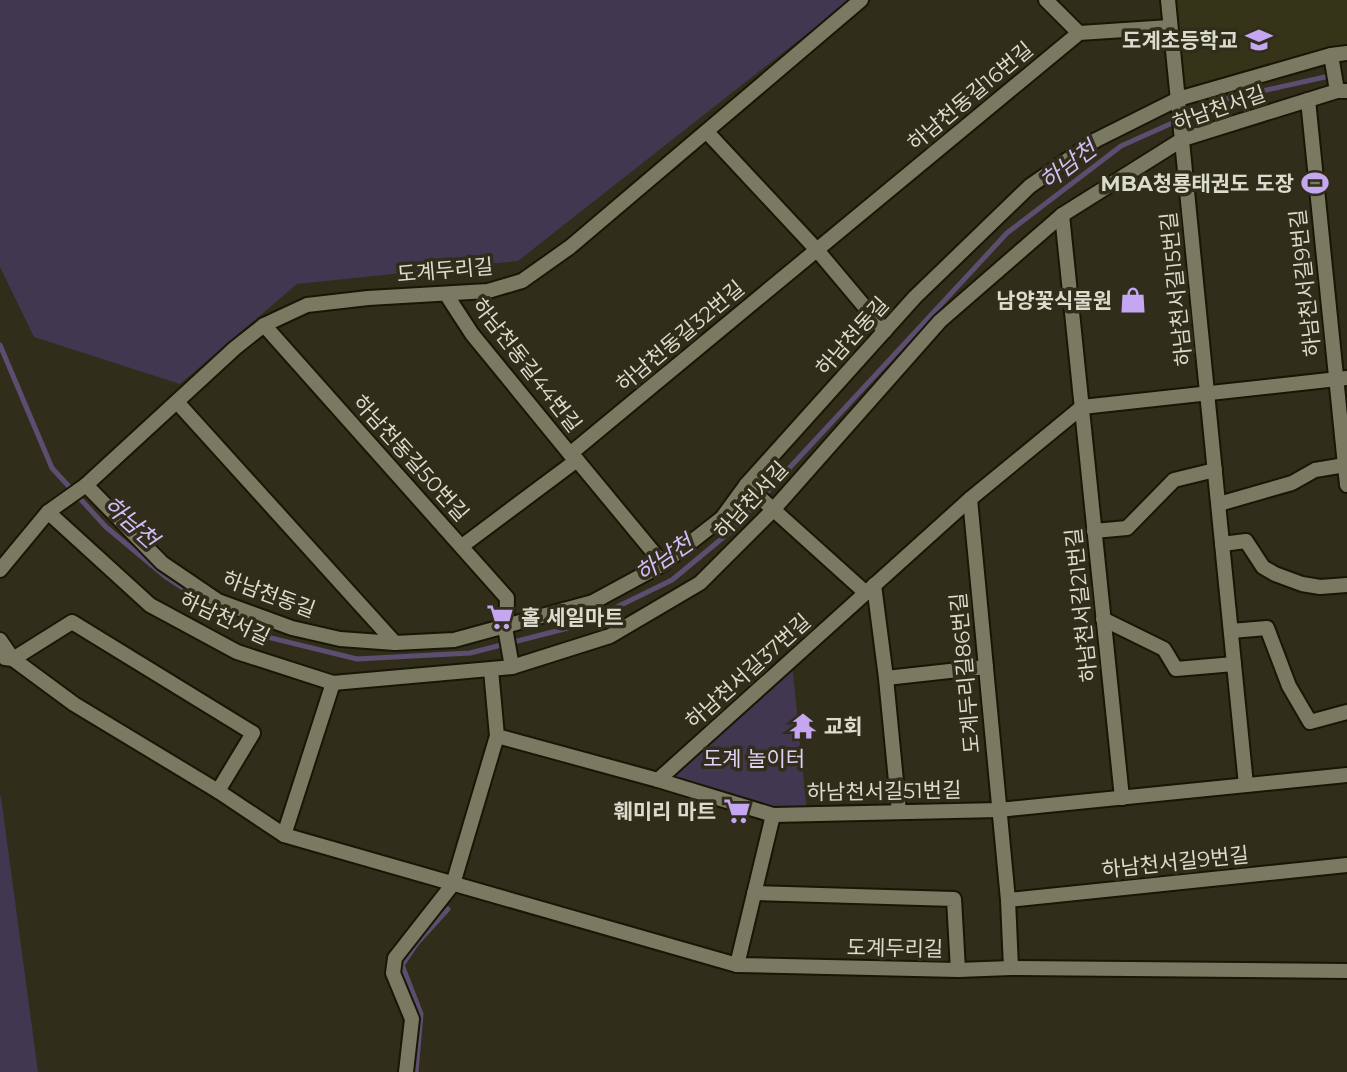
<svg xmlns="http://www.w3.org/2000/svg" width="1347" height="1072" font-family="Montserrat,'Noto Sans KR',sans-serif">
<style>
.built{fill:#363418}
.green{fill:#413751}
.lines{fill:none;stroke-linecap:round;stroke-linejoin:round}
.stream{stroke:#5c4e71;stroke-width:5}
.minor-casing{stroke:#181604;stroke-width:18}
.tertiary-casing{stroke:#181604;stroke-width:18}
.minor{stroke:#7a7962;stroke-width:14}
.tertiary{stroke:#7a7962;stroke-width:14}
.labels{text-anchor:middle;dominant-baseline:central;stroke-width:7;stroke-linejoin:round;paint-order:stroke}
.poi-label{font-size:21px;font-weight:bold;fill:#dbdbce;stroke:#302e1a;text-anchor:end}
.street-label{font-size:21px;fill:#dbdbce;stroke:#302e1a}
.park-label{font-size:21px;fill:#dfd1f6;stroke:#302e1a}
.water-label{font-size:23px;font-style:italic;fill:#d4bcf9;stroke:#302e1a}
</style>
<rect width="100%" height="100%" fill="#302e1a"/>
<!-- built -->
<path class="built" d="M1168,0H1347V53L1178,99Z"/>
<!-- green -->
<g class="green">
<path d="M0,0H850L518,261L297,284L180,384L34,337L0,267Z"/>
<path d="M792,663L807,813H773L661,779Z"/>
<path d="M0,796L1,797L38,1072H0Z"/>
</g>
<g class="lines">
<!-- stream -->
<g class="stream">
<path d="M0,345L52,468L106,527L166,577L251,633L357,659L470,653L580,625L672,580L731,531L1007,233L1121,146L1226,99L1325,77"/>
<path d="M416,1072L421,1014L402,965L417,943L448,909"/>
</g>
<!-- minor casing -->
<g class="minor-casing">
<g id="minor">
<path d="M1046,0L1079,33"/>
<path d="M1168,0L1246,785"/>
<path d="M1331,55L1337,91"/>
<path d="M1308,100L1347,485"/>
<path d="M707,132L817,250L885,331"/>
<path d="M1062,215L1122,798"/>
<path d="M446,294L472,334L570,454L577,460L663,564"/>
<path d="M264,325L507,598L506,633L512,667"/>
<path d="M177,402L395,643"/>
<path d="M570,454L1079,33L1170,27"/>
<path d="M746,485L866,593"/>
<path d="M970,499L1008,900L1011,968"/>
<path d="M1219,504L1292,483L1315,470L1345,465"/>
<path d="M1094,531L1127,528L1174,480L1215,470"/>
<path d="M1222,544L1246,541L1263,567L1275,574L1302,584L1320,587L1347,585"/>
<path d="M462,546L577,460"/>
<path d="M0,570L48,512"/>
<path d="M874,585L886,678L899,812"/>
<path d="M1103,619L1164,649L1176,669L1234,664"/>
<path d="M1231,631L1267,628L1289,686L1310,722L1347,712"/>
<path d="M0,640L13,659L74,704L218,791L284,835L737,965L958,970L1011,968L1347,971"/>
<path d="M5,658L13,659L72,622L253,733L218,791"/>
<path d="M491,670L497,736L658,780L773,815L999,810L1347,775"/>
<path d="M886,678L986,667"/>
<path d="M658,780L970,499L1082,407L1347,378"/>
<path d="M284,835L333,683"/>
<path d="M754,893L954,899L958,970"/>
<path d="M1008,900L1347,865"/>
<path d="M737,965L773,815"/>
<path d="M406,1072L412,1019L393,973L395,958L453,884L497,736"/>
</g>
</g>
<!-- tertiary casing -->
<g class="tertiary-casing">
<g id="tertiary">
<path d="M861,0L570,247L522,281L488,291L368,298L307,305L264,325L235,348L86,485L48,512L150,605L237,652L333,683L512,667L610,636L700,583L773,510L940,321L1062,215L1183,139L1337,91H1347"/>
<path d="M86,485L162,563L218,601L292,628L340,639L395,643L454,640L593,602L663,564L722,518L746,485L915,297L1030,186L1096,140L1178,99L1331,55L1347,53"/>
</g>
</g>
<!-- minor -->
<use href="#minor" class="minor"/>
<!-- tertiary -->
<use href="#tertiary" class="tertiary"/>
</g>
<!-- icons -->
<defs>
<g id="school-bare" transform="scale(2.1)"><path d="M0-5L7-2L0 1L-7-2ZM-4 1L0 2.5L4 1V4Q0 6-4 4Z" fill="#c5a7f1" stroke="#302e1a" stroke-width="2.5" paint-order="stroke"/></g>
<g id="stadium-bare" transform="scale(2.1)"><path d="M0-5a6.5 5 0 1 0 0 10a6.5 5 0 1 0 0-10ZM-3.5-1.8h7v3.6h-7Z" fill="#c5a7f1" stroke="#302e1a" stroke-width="2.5" paint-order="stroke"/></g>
<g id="shop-bare" transform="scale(2.1)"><path d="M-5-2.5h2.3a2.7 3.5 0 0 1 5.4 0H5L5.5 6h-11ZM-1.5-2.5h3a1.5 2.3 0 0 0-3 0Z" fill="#c5a7f1" stroke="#302e1a" stroke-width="2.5" paint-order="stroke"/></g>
<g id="supermarket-bare" transform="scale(2.1)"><path d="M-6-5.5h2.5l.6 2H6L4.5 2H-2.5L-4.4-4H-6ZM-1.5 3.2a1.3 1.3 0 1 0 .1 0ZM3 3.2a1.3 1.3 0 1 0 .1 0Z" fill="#c5a7f1" stroke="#302e1a" stroke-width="2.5" paint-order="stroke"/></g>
<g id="temple-bare" transform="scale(2.1)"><path d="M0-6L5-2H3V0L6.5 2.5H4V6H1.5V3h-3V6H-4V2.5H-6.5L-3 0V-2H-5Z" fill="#c5a7f1" stroke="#302e1a" stroke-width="2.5" paint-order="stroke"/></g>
</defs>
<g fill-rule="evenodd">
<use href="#school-bare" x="1259" y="40"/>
<use href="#stadium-bare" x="1315" y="183"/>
<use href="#shop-bare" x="1133" y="300"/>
<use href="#supermarket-bare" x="500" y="617"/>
<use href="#temple-bare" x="803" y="726"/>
<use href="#supermarket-bare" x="737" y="811"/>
</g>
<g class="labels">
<!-- poi labels -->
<g class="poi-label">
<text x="1238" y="40">도계초등학교</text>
<text x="1294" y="183">MBA청룡태권도 도장</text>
<text x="1112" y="300">남양꽃식물원</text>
<text x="521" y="617" text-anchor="start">홀 세일마트</text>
<text x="824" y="726" text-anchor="start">교회</text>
<text x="716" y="811">훼미리 마트</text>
</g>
<!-- street labels -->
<g class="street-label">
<text transform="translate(970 96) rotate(-40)">하남천동길16번길</text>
<text transform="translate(1219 108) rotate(-19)">하남천서길</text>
<text transform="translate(445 270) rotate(-5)">도계두리길</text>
<text transform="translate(1305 283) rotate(-96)">하남천서길9번길</text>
<text transform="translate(1176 289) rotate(-96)">하남천서길15번길</text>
<text transform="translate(680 336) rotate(-40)">하남천동길32번길</text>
<text transform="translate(852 336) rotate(-48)">하남천동길</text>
<text transform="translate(527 365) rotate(52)">하남천동길44번길</text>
<text transform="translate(411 458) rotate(48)">하남천동길50번길</text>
<text transform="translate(751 500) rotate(-47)">하남천서길</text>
<text transform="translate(269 594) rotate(20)">하남천동길</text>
<text transform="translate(1081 605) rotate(-96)">하남천서길21번길</text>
<text transform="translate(225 618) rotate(25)">하남천서길</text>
<text transform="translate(748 671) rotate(-42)">하남천서길37번길</text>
<text transform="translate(965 673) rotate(-95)">도계두리길86번길</text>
<text transform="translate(884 791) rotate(-1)">하남천서길51번길</text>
<text transform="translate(1175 862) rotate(-6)">하남천서길9번길</text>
<text transform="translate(895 948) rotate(1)">도계두리길</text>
</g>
<!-- park labels -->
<g class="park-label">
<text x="754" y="758">도계 놀이터</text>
</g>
<!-- water labels -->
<g class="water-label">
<text transform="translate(1068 165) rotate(-37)">하남천</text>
<text transform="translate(131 522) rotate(42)">하남천</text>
<text transform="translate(664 558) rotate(-34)">하남천</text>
</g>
</g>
</svg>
